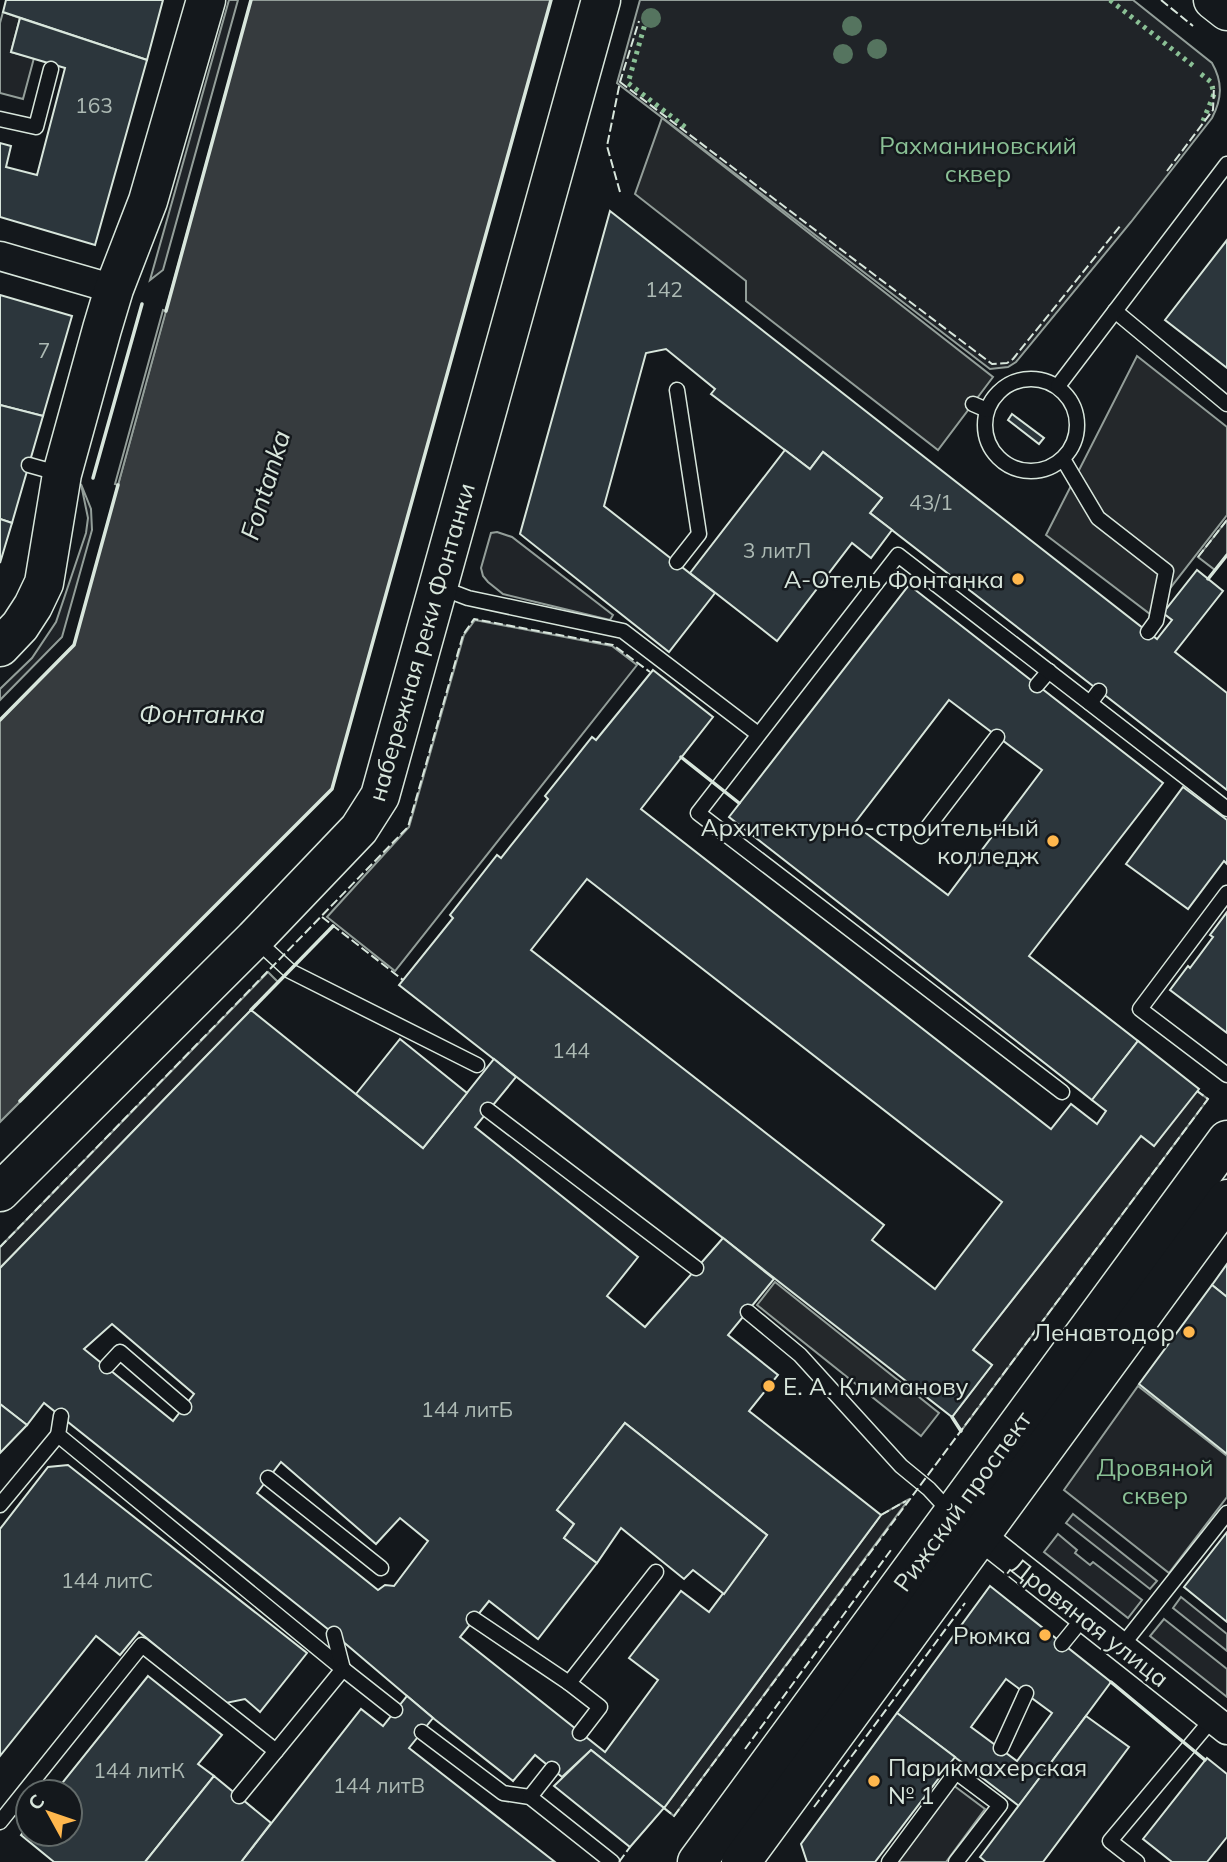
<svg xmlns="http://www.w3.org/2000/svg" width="1227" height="1862" font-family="Mulish,sans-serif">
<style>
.green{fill:#202428;stroke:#939e99;stroke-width:2}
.parking{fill:#24282b;stroke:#939e99;stroke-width:2}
.water{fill:#363b3e;stroke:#939e99;stroke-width:2}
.pier{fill:#14181c;stroke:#939e99;stroke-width:2}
.building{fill:#2c363c;stroke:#d8e6dc;stroke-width:2;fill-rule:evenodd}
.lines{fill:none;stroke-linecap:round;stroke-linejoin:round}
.lane-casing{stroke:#d8e6dc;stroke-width:17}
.street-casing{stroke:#d8e6dc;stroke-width:31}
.secondary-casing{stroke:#d8e6dc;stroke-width:41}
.primary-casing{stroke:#d8e6dc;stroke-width:41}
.lane{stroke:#14181c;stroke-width:14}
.street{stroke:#14181c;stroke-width:28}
.secondary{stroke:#14181c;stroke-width:38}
.primary{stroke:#14181c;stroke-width:38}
.hedge{stroke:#8ac095;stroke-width:5;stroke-dasharray:3.5 5;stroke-linecap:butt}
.fence{stroke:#d8e6dc;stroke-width:2;stroke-dasharray:9 3.5;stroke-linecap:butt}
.wall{stroke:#d8e6dc;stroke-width:3.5}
.tree{fill:#55745f}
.poi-dot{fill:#ffb74d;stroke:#14181c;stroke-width:2.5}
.labels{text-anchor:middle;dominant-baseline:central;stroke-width:5;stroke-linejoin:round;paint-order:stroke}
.number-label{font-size:21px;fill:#adbab4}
.park-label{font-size:24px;fill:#8ac095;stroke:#14181c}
.poi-label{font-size:24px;fill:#d8e6dc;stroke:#14181c;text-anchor:end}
.street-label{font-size:24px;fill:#d8e6dc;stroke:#14181c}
.water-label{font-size:26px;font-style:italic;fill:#d8e6dc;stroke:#14181c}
</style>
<rect width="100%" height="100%" fill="#14181c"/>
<!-- green -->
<g class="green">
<path d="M229,0H238L163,270L150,280Z"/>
<path d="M640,0H1133L1212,63C1223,82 1222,99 1212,118L1131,222L1016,362L1008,367L990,369L617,83Z"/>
<path d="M3,12L20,18L11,52L34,58L23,99L0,93V23Z"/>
<path d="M81,484L91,509L92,530L62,637L0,700V689L32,658L56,622L86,533L88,518Z"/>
<path d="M1227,520V555L1215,570L1198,557Z"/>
<path d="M497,532L512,537L613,615L610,620L503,594L488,582L483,576L481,568L491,533Z"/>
<path d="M475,620L612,646L637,665L395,971L327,917L409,827L464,635Z"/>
<path d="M268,972L278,982L0,1268V1247Z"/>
<path d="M1197,1091L1208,1099L961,1431L952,1417L992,1365L973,1350L1141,1136Z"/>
<path d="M1138,1386L1227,1456V1497L1169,1573L1064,1490Z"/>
<path d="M909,1499L674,1816L664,1808L881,1515Z"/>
<path d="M1073,1514L1157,1581L1150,1589L1066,1523Z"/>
<path d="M1058,1534L1077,1550L1075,1553L1090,1565L1093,1562L1142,1600L1128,1618L1044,1552Z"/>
<path d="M1181,1597L1227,1634V1651L1173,1608Z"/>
<path d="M1164,1619L1227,1669V1697L1150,1636Z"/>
<path d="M953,1785L985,1809L946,1862H897Z"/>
</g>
<!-- parking -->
<g class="parking">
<path d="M662,118L993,377L938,450L746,301V281L635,194Z"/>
<path d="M1137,356L1227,427V515L1150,614L1046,535Z"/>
<path d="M775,1282L939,1413L921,1436L757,1305Z"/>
</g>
<!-- water -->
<path class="water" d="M251,0H551L332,789L0,1122V720L74,645Z"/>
<!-- pier -->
<path class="pier" d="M163,310L166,311L118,485L115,484Z"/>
<!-- building -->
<g class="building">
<path d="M6,0H163L147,60L3,12Z"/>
<path d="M20,18L147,60L95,245L0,217V143L11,146L6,167L37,175L65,68L11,52Z"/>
<path d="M610,211L1157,639L1172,620L1163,613L1197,570L1223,591L1175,652L1227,693V790L870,513L882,498L823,452L810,469L711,394L715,389L666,349L646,353L604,506L715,593L669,652L520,534Z"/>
<path d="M1227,240V368L1165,320Z"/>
<path d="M0,295L72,316L43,416L0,405Z"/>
<path d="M0,405L43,416L12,523L0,519Z"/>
<path d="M1012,414L1044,438L1039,444L1008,420Z"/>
<path d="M785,450L810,469L823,452L882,498L870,513L892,530L871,558L852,543L777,641L690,573Z"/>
<path d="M0,519L12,523L0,563Z"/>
<path d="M909,585L1163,783L1029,956L1138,1041L1092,1100L729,817ZM949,700L1042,770L948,895L854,824Z"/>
<path d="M653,670L713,717L641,809L1051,1129L1071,1104L1097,1124L1106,1111L1092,1100L1138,1041L1199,1089L1154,1146L1141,1136L973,1350L992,1365L952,1417L399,985L453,918L450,915L497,855L501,858L548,799L545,796L592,737L596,740ZM587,879L1002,1202L935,1289L872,1240L884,1225L531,950Z"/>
<path d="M1183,787L1227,820V864L1224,861L1188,909L1126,864Z"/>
<path d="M1227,912V1033L1170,990L1188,966L1190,968L1213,937L1210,935Z"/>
<path d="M251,1010L423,1148L494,1059L516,1077L475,1127L638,1257L607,1296L645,1327L723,1238L774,1279L728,1335L778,1375L749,1411L881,1515L664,1808L591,1750L562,1777L535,1755L513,1781L433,1718L334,1634L44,1403L27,1425L0,1404V1268ZM112,1324L194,1394L173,1421L84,1349ZM625,1423L767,1535L709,1612L681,1591L629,1658L658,1680L605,1752L460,1637L489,1601L538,1639L597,1563L564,1538L574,1524L557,1510ZM281,1462L376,1544L400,1518L428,1541L394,1586L385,1585L378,1590L257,1493Z"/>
<path d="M400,1039L467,1093L423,1148L356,1094Z"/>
<path d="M1227,1264V1297L1212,1285Z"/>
<path d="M1212,1285L1227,1297V1454L1139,1384Z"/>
<path d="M0,1404L27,1425L0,1453Z"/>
<path d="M625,1423L767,1535L724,1594L693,1570L684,1579L621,1528L597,1563L564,1538L574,1524L557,1510Z"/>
<path d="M68,1465L307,1653L260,1712L245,1699L226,1703L139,1632L120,1655L96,1636L0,1756V1529L48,1467Z"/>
<path d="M1227,1532V1622L1184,1587Z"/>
<path d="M990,1586L1111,1682L1019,1806L897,1713ZM1006,1679L1052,1713L1017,1761L971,1727Z"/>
<path d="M148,1676L222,1735L198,1764L214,1776L145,1862H54L21,1835L28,1826V1834H70V1792H55Z"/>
<path d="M407,1696L433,1718L409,1748L555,1862H241L361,1709L383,1726Z"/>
<path d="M897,1713L955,1757L875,1862H807L801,1844Z"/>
<path d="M1086,1716L1129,1747L1043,1862H986L980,1857Z"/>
<path d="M591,1750L664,1808L630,1847L554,1786Z"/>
<path d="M1207,1758L1227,1774V1837L1207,1862H1172L1143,1839Z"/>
<path d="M214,1776L271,1823L241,1862H145Z"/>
</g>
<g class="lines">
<!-- lane casing -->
<g class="lane-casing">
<g id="lane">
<path d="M0,119L36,127L51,69"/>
<path d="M1115,311L1227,404"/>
<circle cx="1031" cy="425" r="46"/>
<path d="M1058,386L1227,164"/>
<path d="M973,404L987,410"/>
<path d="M1063,459L1098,518L1166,571L1156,621L1148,632"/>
<path d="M29,465L61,474"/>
<path d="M677,562L699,534L677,390"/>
<path d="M439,587L468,598L623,631L758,734"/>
<path d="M1037,685L1049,671"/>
<path d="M1090,703L1099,691"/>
<path d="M921,836L997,737"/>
<path d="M1227,893L1140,1009L1227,1075"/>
<path d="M255,939L290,971L477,1065"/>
<path d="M1062,1092L698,813L898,555L1227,809"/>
<path d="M488,1110L696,1268"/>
<path d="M748,1312L800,1355L901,1466L929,1489L951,1513"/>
<path d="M107,1366L120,1352L184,1407"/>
<path d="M61,1416L58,1435L343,1669"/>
<path d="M268,1478L381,1568"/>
<path d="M0,1505L58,1435"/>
<path d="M474,1619L569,1683"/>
<path d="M334,1634L343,1669"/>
<path d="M1062,1644L1084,1617"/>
<path d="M1121,1647L1227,1513"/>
<path d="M422,1732L503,1793L530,1797L612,1862"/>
<path d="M580,1733L600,1707L569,1683L656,1572"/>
<path d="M1001,1748L1026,1693"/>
<path d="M239,1796L276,1751"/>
<path d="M530,1797L552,1769"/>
<path d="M0,1822L142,1645L276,1751L343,1669L395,1710"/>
<path d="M889,1862L956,1772L1000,1805L956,1862"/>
<path d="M1137,1862L1110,1841L1213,1718"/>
</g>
</g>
<!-- street casing -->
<g class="street-casing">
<g id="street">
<path d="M0,256L114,289"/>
<path d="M966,1524L1227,1730"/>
</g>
</g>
<!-- secondary casing -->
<g class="secondary-casing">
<g id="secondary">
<path d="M0,647L20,626L33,606L44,583L62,474L102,329L114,289L148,201L206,0"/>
<path d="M0,1192L254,939L359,829L380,796L601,0"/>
<path d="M697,1862L1227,1140"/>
<path d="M741,1862L1227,1199"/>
</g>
</g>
<!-- primary casing -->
<g class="primary-casing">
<path id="primary" d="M1213,0L1227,11"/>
</g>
<!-- lane -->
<use href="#lane" class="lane"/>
<!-- street -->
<use href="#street" class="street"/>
<!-- secondary -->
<use href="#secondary" class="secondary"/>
<!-- primary -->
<use href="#primary" class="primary"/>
<!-- hedge -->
<g class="hedge">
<path d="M1110,0L1196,68"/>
<path d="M649,10L628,83L689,130"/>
<path d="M1201,74L1211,82L1214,94L1203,121"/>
</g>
<!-- fence -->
<g class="fence">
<path d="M1161,0L1193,26"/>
<path d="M620,82L992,364L1007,363L1013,359L1121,225"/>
<path d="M1167,171L1213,110L1214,86"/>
<path d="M620,192L607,146L620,82L639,21"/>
<path d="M1198,557L1227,520"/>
<path d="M322,917L403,980"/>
<path d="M0,1247L408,827L463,635L474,619L613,645L650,672"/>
<path d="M881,1515L906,1501"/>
<path d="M745,1749L891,1550"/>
<path d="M814,1807L965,1603"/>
<path d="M664,1808L674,1816L1208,1099L1197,1091"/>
<path d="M619,1862L630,1847"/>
</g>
<!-- wall -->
<g class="wall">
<path d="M166,311L251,0"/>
<path d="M93,478L142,304"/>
<path d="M1208,579L1227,555"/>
<path d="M0,720L74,645L118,485"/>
<path d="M681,757L739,803"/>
<path d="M251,1010L333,926"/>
<path d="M20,1101L332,789L551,0"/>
<path d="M952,1417L961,1431"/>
<path d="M1111,1682L1205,1760"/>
</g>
</g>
<!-- trees -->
<g class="tree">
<circle cx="651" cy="18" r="10"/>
<circle cx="852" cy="26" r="10"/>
<circle cx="877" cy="49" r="10"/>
<circle cx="843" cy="54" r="10"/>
</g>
<!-- markers -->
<g class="poi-dot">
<circle cx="1018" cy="579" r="7"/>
<circle cx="1053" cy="841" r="7"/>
<circle cx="1189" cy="1332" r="7"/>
<circle cx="769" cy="1386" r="7"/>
<circle cx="1045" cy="1635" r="7"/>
<circle cx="874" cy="1781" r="7"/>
</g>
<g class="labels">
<!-- number labels -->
<g class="number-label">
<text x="94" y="105">163</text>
<text x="664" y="289">142</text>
<text x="44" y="350">7</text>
<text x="931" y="502">43/1</text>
<text x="777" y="550">3 литЛ</text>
<text x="571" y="1050">144</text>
<text x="467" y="1409">144 литБ</text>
<text x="107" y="1580">144 литС</text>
<text x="139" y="1770">144 литК</text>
<text x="379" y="1785">144 литВ</text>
</g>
<!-- park labels -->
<g class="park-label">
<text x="978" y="145">Рахманиновский<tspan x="978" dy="28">сквер</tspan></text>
<text x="1155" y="1467">Дровяной<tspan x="1155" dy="28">сквер</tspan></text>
</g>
<!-- poi labels -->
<g class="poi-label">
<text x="1004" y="579">A-Отель Фонтанка</text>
<text x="1039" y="827">Архитектурно-строительный<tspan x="1039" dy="28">колледж</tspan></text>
<text x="1175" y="1332">Ленавтодор</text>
<text x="783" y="1386" text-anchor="start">Е. А. Климанову</text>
<text x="1031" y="1635">Рюмка</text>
<text x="888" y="1767" text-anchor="start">Парикмахерская<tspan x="888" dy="28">№ 1</tspan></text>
</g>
<!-- street labels -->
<g class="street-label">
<text transform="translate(421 642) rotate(-74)">набережная реки Фонтанки</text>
<text transform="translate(962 1501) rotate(-54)">Рижский проспект</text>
<text transform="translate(1090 1622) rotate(38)">Дровяная улица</text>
</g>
<!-- water labels -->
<g class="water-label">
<text transform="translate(265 485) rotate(-73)">Fontanka</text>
<text x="202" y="713">Фонтанка</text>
</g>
</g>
<!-- north arrow -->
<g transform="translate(49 1813) rotate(310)"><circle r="33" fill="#14181c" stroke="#626a69" stroke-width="2"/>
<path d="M0-5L12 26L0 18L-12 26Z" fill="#ffb74d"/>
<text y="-10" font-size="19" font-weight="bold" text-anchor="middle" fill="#d8e6dc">С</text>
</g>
</svg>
